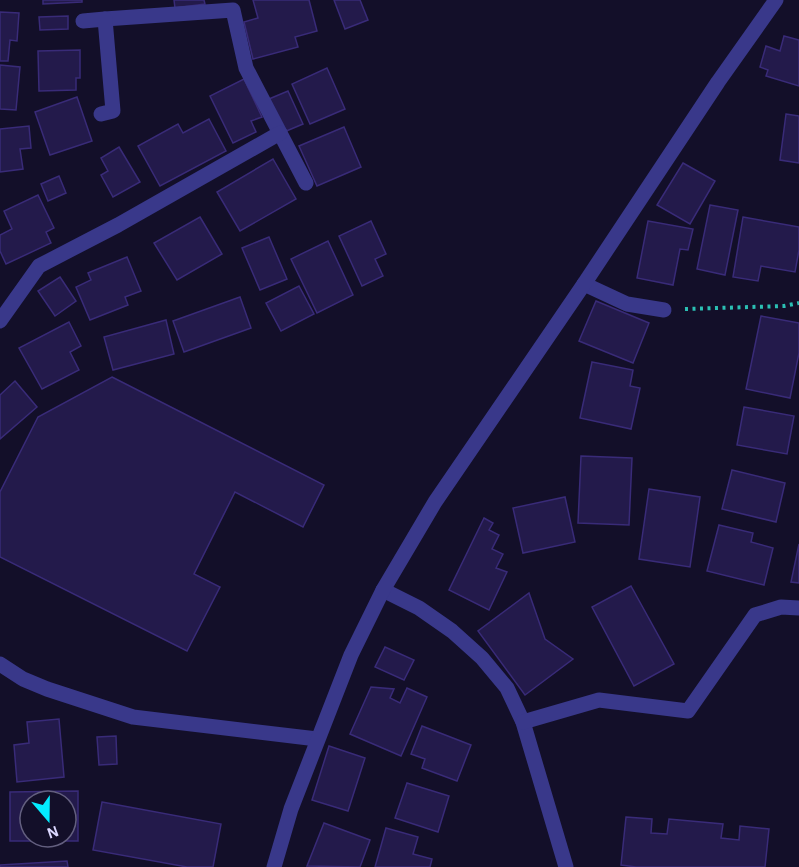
<svg xmlns="http://www.w3.org/2000/svg" width="799" height="867" font-family="'Alegreya Sans',sans-serif">
<style>
.building{fill:#231a4b;stroke:#392b78;stroke-width:1.5;fill-rule:evenodd}
.lines{fill:none;stroke-linecap:round;stroke-linejoin:round}
.path{stroke:#2bbfb3;stroke-width:4;stroke-dasharray:3 4.5;stroke-linecap:butt}
.minor{stroke:#39388a;stroke-width:15}
.tertiary{stroke:#39388a;stroke-width:15}
</style>
<rect width="100%" height="100%" fill="#130f29"/>
<!-- building -->
<g class="building">
<path d="M43,0H82V2L43,4Z"/>
<path d="M174,0H204L205,4L175,8Z"/>
<path d="M253,0H309L317,31L295,37L298,47L253,59L244,22L258,18Z"/>
<path d="M334,0H360L368,20L345,29Z"/>
<path d="M0,12L19,13L17,41L10,40L8,61H0Z"/>
<path d="M68,16V29L40,30L39,17Z"/>
<path d="M784,36L799,40V86L766,76L768,70L760,67L766,46L780,51Z"/>
<path d="M80,50V78H76V90L39,91L38,51Z"/>
<path d="M0,65L20,67L16,110L0,109Z"/>
<path d="M327,68L345,109L310,124L292,84Z"/>
<path d="M244,79L262,117L251,121L256,132L233,143L210,96Z"/>
<path d="M288,91L303,124L284,132L269,99Z"/>
<path d="M77,97L92,141L50,155L35,112Z"/>
<path d="M786,114L799,116V163L780,160Z"/>
<path d="M209,119L226,151L160,186L138,146L178,124L183,133Z"/>
<path d="M29,126L31,148L20,149L23,169L0,172V129Z"/>
<path d="M344,127L361,167L317,186L299,146Z"/>
<path d="M119,147L140,182L113,197L101,175L108,171L101,158Z"/>
<path d="M273,159L296,199L240,231L217,192Z"/>
<path d="M683,163L715,181L690,224L657,205Z"/>
<path d="M59,176L66,193L48,201L41,184Z"/>
<path d="M38,195L54,228L46,232L51,243L6,264L0,251V235L12,229L4,211Z"/>
<path d="M710,205L738,210L725,275L697,269Z"/>
<path d="M200,217L222,254L177,280L154,243Z"/>
<path d="M743,217L799,227V250L795,272L761,266L758,281L733,277Z"/>
<path d="M371,221L386,254L375,259L383,276L362,286L339,236Z"/>
<path d="M648,221L693,229L688,250L680,249L673,285L637,278Z"/>
<path d="M269,237L287,279L260,290L242,248Z"/>
<path d="M328,241L353,295L317,313L291,259Z"/>
<path d="M127,257L141,291L125,297L128,305L90,320L76,287L91,280L88,273Z"/>
<path d="M60,277L76,301L55,316L38,291Z"/>
<path d="M299,286L314,314L281,331L266,303Z"/>
<path d="M240,297L251,328L184,352L173,321Z"/>
<path d="M596,301L649,323L633,363L579,341Z"/>
<path d="M761,316L799,323V353L790,398L746,389Z"/>
<path d="M166,320L174,354L113,370L104,337Z"/>
<path d="M69,322L81,346L70,352L79,370L42,389L19,348Z"/>
<path d="M592,362L633,370L630,386L640,388L631,429L580,418Z"/>
<path d="M112,377L324,485L303,527L235,492L194,574L220,587L187,651L0,557V492L38,417Z"/>
<path d="M15,381L37,407L0,439V395Z"/>
<path d="M744,407L794,416L787,454L737,445Z"/>
<path d="M581,456L632,458L629,525L578,523Z"/>
<path d="M732,470L785,483L776,522L722,509Z"/>
<path d="M649,489L700,497L690,567L639,559Z"/>
<path d="M565,497L575,542L523,553L513,508Z"/>
<path d="M484,518L493,523L489,530L499,535L492,549L503,554L496,568L507,572L489,610L449,590Z"/>
<path d="M719,525L753,533L751,542L773,548L764,585L707,571Z"/>
<path d="M799,544V583L791,582Z"/>
<path d="M631,586L674,664L634,686L592,607Z"/>
<path d="M529,593L545,639L573,659L525,695L478,631Z"/>
<path d="M385,647L414,660L404,680L375,667Z"/>
<path d="M371,687L394,689L390,698L400,703L407,688L427,697L401,756L350,734Z"/>
<path d="M59,719L64,777L17,782L14,745L29,743L27,722Z"/>
<path d="M422,726L471,745L457,781L422,768L425,759L411,754Z"/>
<path d="M116,736L117,764L99,765L97,737Z"/>
<path d="M329,746L365,758L348,811L312,800Z"/>
<path d="M407,783L449,796L438,832L395,818Z"/>
<path d="M78,791V841H10V792ZM30,801H66V837H30Z"/>
<path d="M102,802L221,824L213,867H187L93,850Z"/>
<path d="M626,817L652,819L651,833L667,834L669,819L723,824L721,838L739,840L740,826L769,829L765,867H636L621,865Z"/>
<path d="M324,823L370,840L360,867L307,866Z"/>
<path d="M386,828L418,837L413,854L432,859L430,867H375Z"/>
<path d="M67,861L68,867H0V865Z"/>
</g>
<g class="lines">
<!-- path -->
<path class="path" d="M685,309L784,306L799,303"/>
<!-- minor -->
<g class="minor">
<path d="M105,19L233,10L246,68L306,183"/>
<path d="M83,21L105,19L113,111L101,114"/>
<path d="M584,284L627,304L664,310"/>
<path d="M0,321L39,266L118,225L280,133"/>
<path d="M383,590L419,608L452,631L482,658L507,688L523,722L566,867"/>
<path d="M0,664L23,679L47,689L133,717L317,739"/>
<path d="M523,722L599,700L688,711L755,615L781,607L799,608"/>
</g>
<!-- tertiary -->
<path class="tertiary" d="M274,867L291,809L351,655L383,590L435,502L584,284L718,82L776,0"/>
</g>
<!-- north arrow -->
<g transform="translate(48 819) rotate(160)"><circle r="28" fill="#130f29" stroke="#635f7f" stroke-width="1.5"/>
<path d="M0-4.5L10 22L0 15L-10 22Z" fill="#03ecff"/>
<text y="-9" font-size="16" font-weight="bold" text-anchor="middle" fill="#dbd7ff">N</text>
</g>
</svg>
